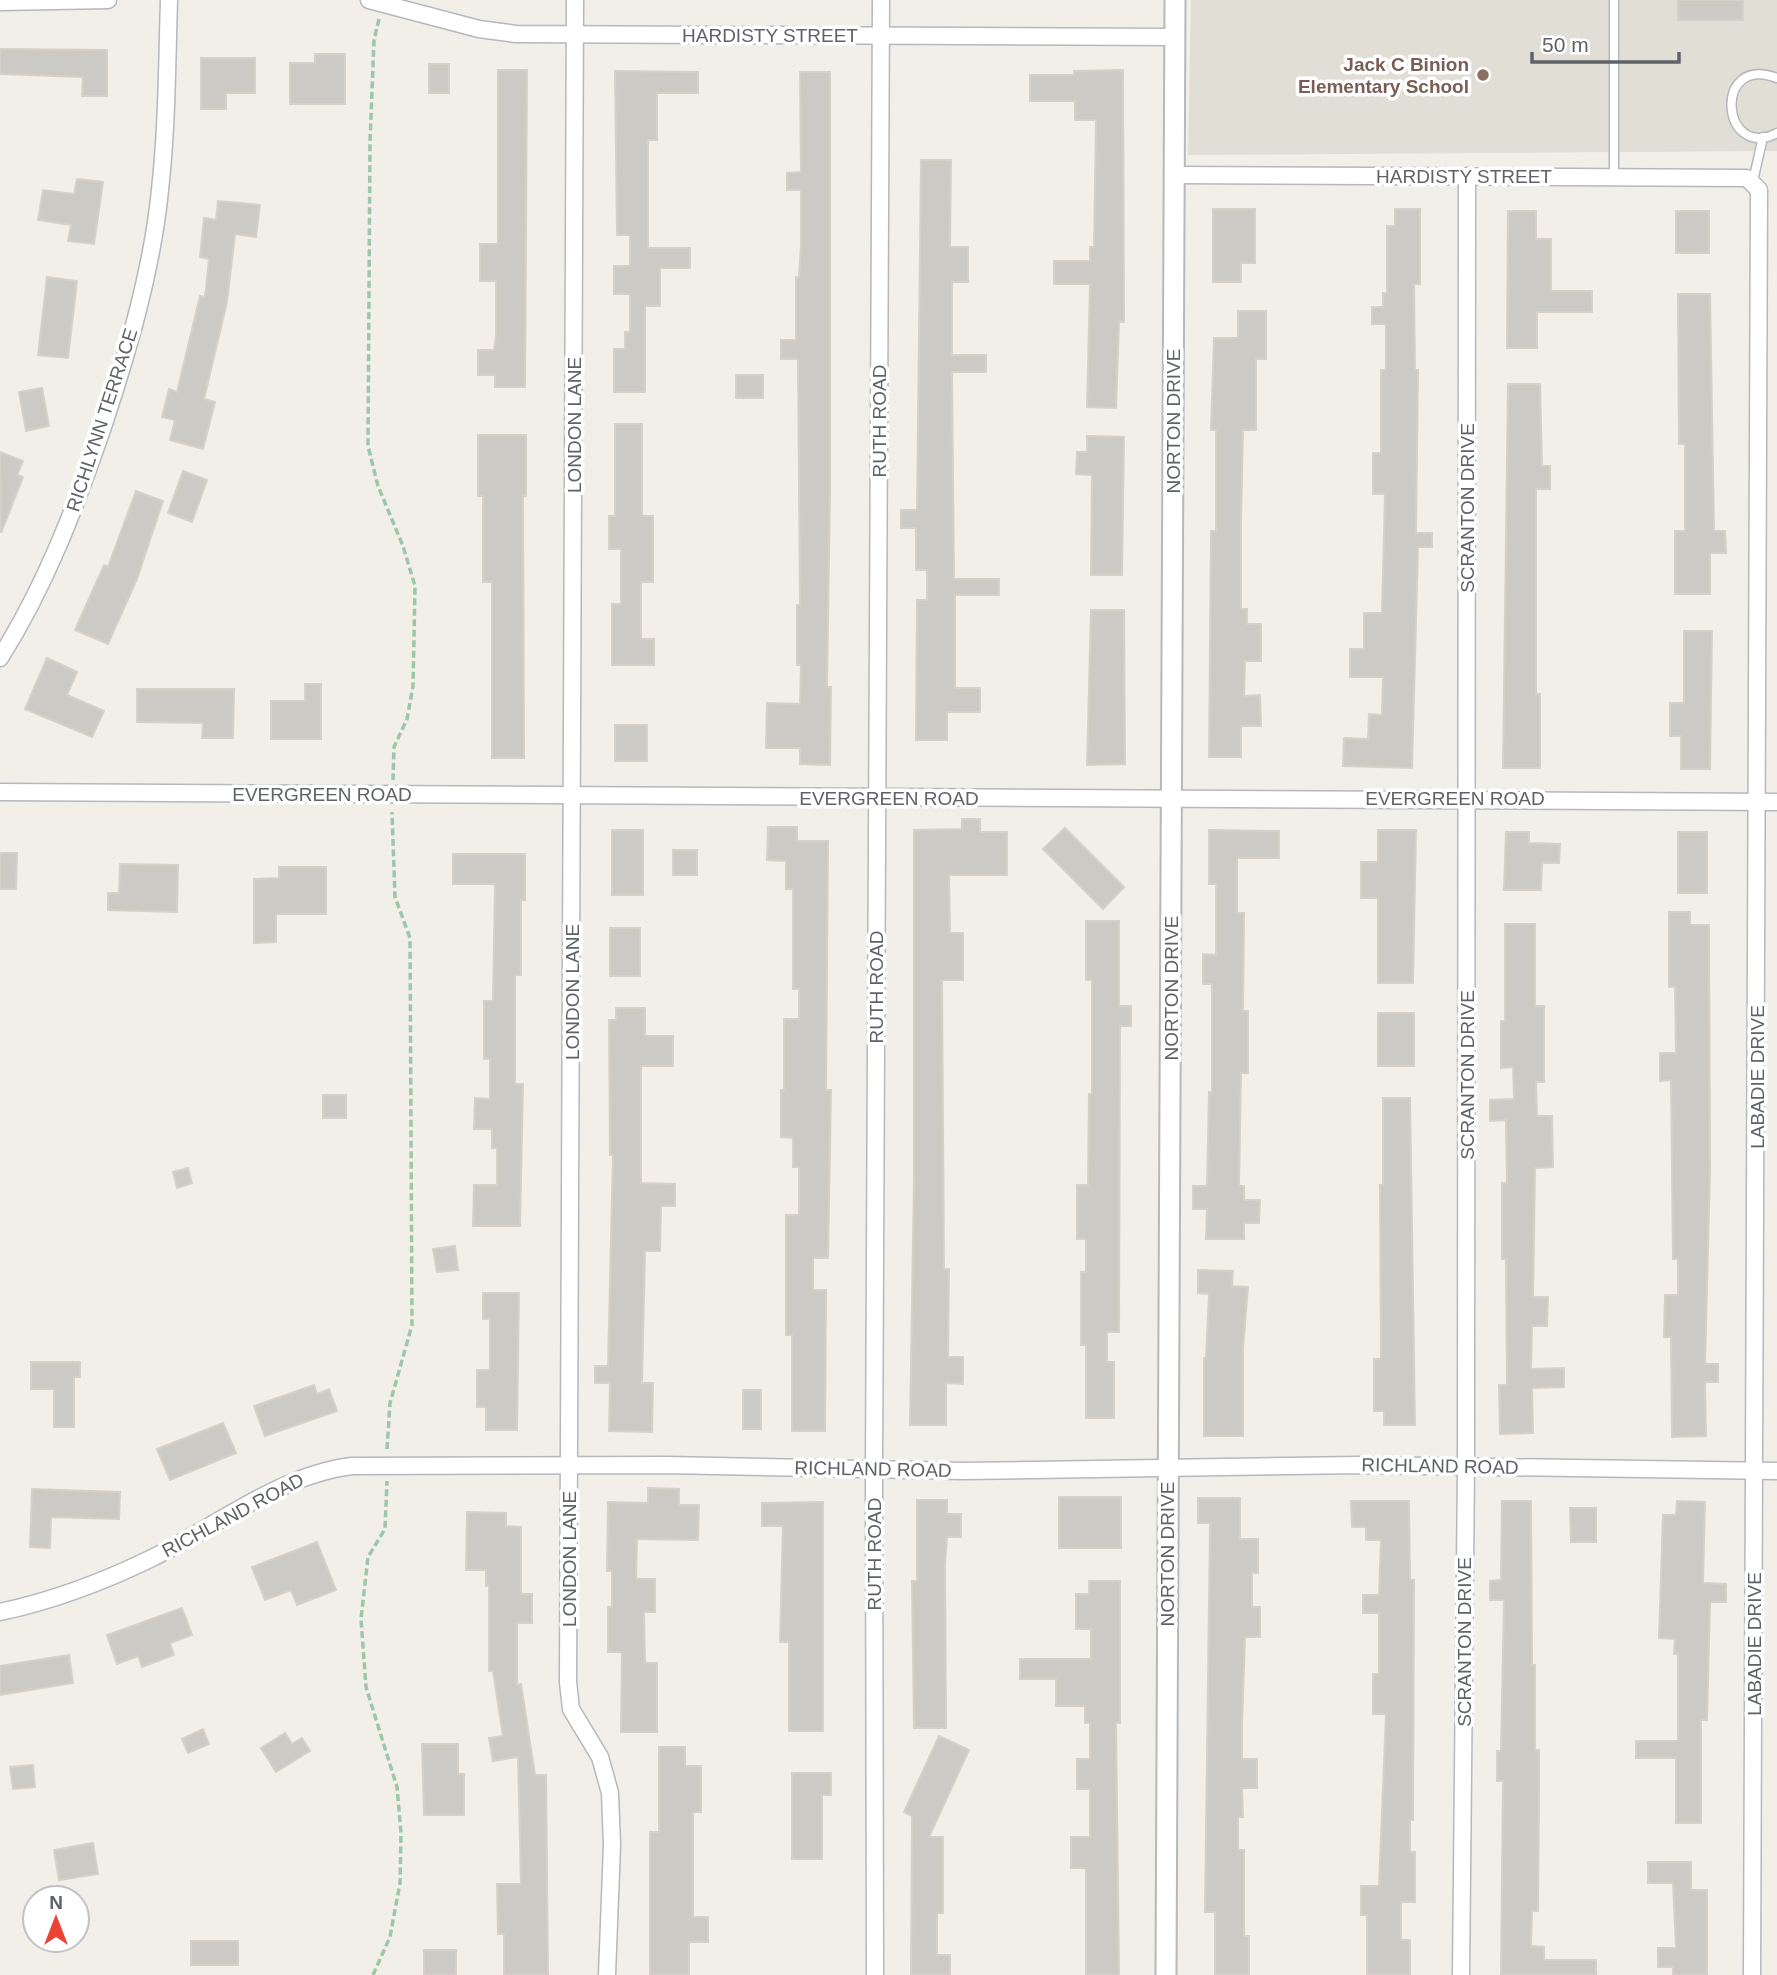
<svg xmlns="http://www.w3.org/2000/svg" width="1777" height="1975" font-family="Helvetica,sans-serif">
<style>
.education{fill:#e1ded6}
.building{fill:#cccac5;stroke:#d6d1c6;stroke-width:2}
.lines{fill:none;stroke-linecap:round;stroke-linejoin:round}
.service-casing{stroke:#b5b8bc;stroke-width:11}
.minor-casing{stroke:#b5b8bc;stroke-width:19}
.tertiary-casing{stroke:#b5b8bc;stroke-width:23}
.path{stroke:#9cc7a9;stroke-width:3.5;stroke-dasharray:7 3.5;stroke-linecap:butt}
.service{stroke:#fff;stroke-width:8}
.minor{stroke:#fff;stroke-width:16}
.tertiary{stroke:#fff;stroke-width:19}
.education-dot{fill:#8d6e63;stroke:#fff;stroke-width:2.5}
.labels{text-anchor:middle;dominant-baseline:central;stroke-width:7;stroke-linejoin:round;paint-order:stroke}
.street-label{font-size:19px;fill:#5f6368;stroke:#fff}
.education-label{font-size:19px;font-weight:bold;fill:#785e54;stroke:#fff;text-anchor:end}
</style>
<rect width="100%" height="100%" fill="#f1efe8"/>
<!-- education -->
<path class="education" d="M1191,0H1777V151L1188,155Z"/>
<!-- building -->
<g class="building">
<rect x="1678" y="0" width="65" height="20"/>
<path d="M0,49L107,50V96H82L83,77L0,74Z"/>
<path d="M315,54H345V104H290V63H315Z"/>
<path d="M201,58H255V93H226V109H201Z"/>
<rect x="429" y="64" width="20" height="29"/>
<path d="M498,70H527L525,387H495V375H478V350H494L496,335V281H480V244H498Z"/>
<path d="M1123,70L1124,322H1119L1116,408L1087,407L1090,284H1054V261H1090V247H1094L1096,120H1075V101H1030V75H1074V71Z"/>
<path d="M615,71L698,72V93H657V140H648V248H690V268H660V306H645V392H614V349H625V332H630V294H614V266H630V235H617Z"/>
<path d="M800,72H830V492L827,687H831L830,765L800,764V748H766L767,703L800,704L801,665H797V605H800L798,359H781V340H796V277H799L801,245V190H787V173L801,172Z"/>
<path d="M921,160H951L950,247H968V282H952V355H986V372H952L954,579H999V595H955V688H980V712H947V740H916L917,600H927V570H916V528H901V510H917Z"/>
<path d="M77,179L103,182L94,244L68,241L71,225L38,220L43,190L74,194Z"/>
<path d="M218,201L260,205L256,237L235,234L227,302L204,399L215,402L203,449L170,440L175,420L162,417L169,389L177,392L200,296L205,297L209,259L200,257L204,218L216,220Z"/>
<path d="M1213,209H1255V263H1241V282H1213Z"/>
<path d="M1395,209H1420V284H1414L1415,370H1418L1416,533H1432V547H1418L1412,768L1343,766L1344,738L1368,739L1369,714L1382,715L1383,677H1350V649H1364V613H1382L1385,494H1373V453H1381V370H1386V324H1372V307H1383V293H1387V226H1395Z"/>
<path d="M1508,211H1536V239H1551V291H1592V312H1537V348H1507Z"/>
<rect x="1676" y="211" width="33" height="42"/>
<path d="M47,277L77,281L68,358L38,355Z"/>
<path d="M1678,294H1710L1714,531H1725L1726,553H1710V594H1675V531H1685V444H1679Z"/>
<path d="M1238,311H1266V359H1256V430H1243L1241,521V609H1247V624H1261V661H1245L1244,696L1260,695L1261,726H1241V757H1209L1211,531H1216V430H1211L1214,338H1238Z"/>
<rect x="736" y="375" width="27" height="23"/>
<path d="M1508,384H1540L1542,466H1550V489H1536V694H1540V768H1503Z"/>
<path d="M42,388L49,426L26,431L19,392Z"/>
<path d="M615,424H642V516H653V582H641V639H654V665H612V604H621V549H609V516H615Z"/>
<path d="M478,435H526V496H523L524,758H492V582H483V496H478Z"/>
<path d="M1087,436L1124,437L1122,575H1091L1092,475L1076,474L1077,452H1087Z"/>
<path d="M0,452L23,461L17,475L23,477L1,533Z"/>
<path d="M183,471L207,480L192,522L168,513Z"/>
<path d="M136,491L163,501L137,579L108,644L75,630L104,565L108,567Z"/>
<path d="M1091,610H1124L1125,764L1087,765Z"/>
<path d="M1684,631H1712L1710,769H1681V736H1670V703H1684Z"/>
<path d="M47,658L77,672L67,695L104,711L92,737L25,709Z"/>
<path d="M305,684H321V739H271V701H305Z"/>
<path d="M137,689H234L233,738H202L203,723L137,722Z"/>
<rect x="615" y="725" width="32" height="36"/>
<path d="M962,819H980V832H1007V875H949L950,933H963V980H942L944,1269H949L948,1357H963V1384L946,1383V1425H910L914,1180V830L962,829Z"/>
<path d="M768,827H797V841H828L826,1090H831L828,1258H813V1290H826L825,1431H792V1335H786V1215H799V1167H793V1138L781,1137V1090H784V1019H799V989H793V889H786V861L767,860Z"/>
<path d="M1065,828L1124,887L1103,909L1043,849Z"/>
<rect x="612" y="830" width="31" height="65"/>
<path d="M1209,830L1279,831V858H1237V913H1244L1243,1011H1248V1073H1241L1239,1186H1244V1200H1260L1259,1223H1244V1239H1206L1207,1209H1193V1186H1207L1209,1092H1212V984H1203V954L1216,955V884H1209Z"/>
<path d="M1378,830H1416L1413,983H1378V898H1361V862H1378Z"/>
<path d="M1506,832H1529V843L1560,844L1559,863H1542L1541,890H1504Z"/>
<rect x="1678" y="832" width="29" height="61"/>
<rect x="673" y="850" width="24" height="25"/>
<path d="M0,853H17L16,889H0Z"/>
<path d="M453,854H525V900H521V975H515V1084H523L520,1226H473L474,1185H497V1148H492V1129H474L475,1098L490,1099V1059H484V1001H493L495,884H453Z"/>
<path d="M120,864L178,865L177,912L108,910V893H119Z"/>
<path d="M279,867H326V914H276V942L254,943V879L279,878Z"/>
<path d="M1669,912H1690V925H1709L1710,1170L1705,1364H1718V1382H1705L1706,1436L1672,1437L1671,1337H1664L1665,1295H1678V1259H1673L1671,1080L1660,1081V1053H1676L1675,987H1669Z"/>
<path d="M1086,921H1119V1006H1131V1026H1120L1119,1332H1107V1362H1114V1418H1086V1345H1081V1272H1086V1239H1077V1185H1088L1089,1094H1092V980H1086Z"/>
<path d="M1505,924H1535V1006H1544V1082H1536L1537,1116H1552L1553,1167L1535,1168L1533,1297H1548L1547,1326H1532L1531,1369L1564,1368V1387L1532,1388L1533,1433L1500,1434L1499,1385H1507L1506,1259H1502V1183H1507L1506,1120L1490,1121V1100L1514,1099L1513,1067L1501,1068V1021H1505Z"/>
<rect x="610" y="928" width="30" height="48"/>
<path d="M616,1008H645V1036H673V1066H641V1183L675,1184V1206H661L660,1251H645L642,1383H653L652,1432L609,1431L610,1383H595V1366H608L613,1155H610L609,1020H616Z"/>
<rect x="1378" y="1013" width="36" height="53"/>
<rect x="323" y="1095" width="23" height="23"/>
<path d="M1383,1098H1410L1415,1425H1384V1411H1374V1359H1381L1380,1185H1383Z"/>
<path d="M188,1168L192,1183L177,1188L173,1172Z"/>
<path d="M455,1246L458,1270L437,1272L433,1249Z"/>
<path d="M1198,1270L1233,1271L1232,1286L1248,1287L1243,1348V1436H1204V1358H1206L1209,1294L1198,1293Z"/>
<path d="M483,1293H519L517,1430H486V1407H477V1370H490V1319H483Z"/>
<path d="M31,1362H80V1377H74V1427H54V1389H31Z"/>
<path d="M314,1385L317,1394L329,1389L337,1411L265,1436L254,1406Z"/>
<rect x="743" y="1390" width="18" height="39"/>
<path d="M223,1423L236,1453L170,1480L157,1449Z"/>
<path d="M648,1488L679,1489V1505H699L698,1540L637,1539L636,1579H655V1612H644L645,1663H657V1732H621L622,1652H608V1607H612V1571H607L608,1502L648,1503Z"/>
<path d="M32,1489L120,1492L119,1519L51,1517L50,1548L30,1547Z"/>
<rect x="1059" y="1497" width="62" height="51"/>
<path d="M1198,1498H1240V1539H1258V1573H1252V1607H1260V1637H1245L1242,1726V1759H1257V1788H1242L1243,1817H1238V1850H1244V1936H1249V1975H1215V1912H1205L1210,1523H1198Z"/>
<path d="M917,1500H947V1514H961V1537H947L945,1564L946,1728H914L912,1581H917Z"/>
<path d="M1351,1501H1409L1410,1580H1414L1413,1820H1410V1852H1415V1902H1401V1940H1410V1975H1367V1915H1361V1886H1379L1386,1714H1373V1674H1379V1613H1363V1595H1379L1381,1540H1366V1527H1352Z"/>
<path d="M1502,1501H1531L1532,1665H1535V1750H1539V1794L1538,1911H1532L1531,1946L1544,1947V1960H1596V1975H1501L1503,1781H1497V1751H1501L1504,1600H1490V1581L1501,1580Z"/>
<path d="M1677,1501L1705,1502L1703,1583L1726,1584V1602H1710L1707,1720H1701V1823H1676V1758H1636V1741H1678V1654H1674L1675,1639L1659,1638L1663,1515H1676Z"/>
<path d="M823,1502V1731H789V1642H780L783,1526H762V1503Z"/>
<path d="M1570,1508H1596V1542H1571Z"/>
<path d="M467,1512L506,1513V1526L521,1527V1594H532V1623H517V1685L521,1684L535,1775H546L548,1975H504V1934H498L497,1884H521L518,1757L493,1761L489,1738L503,1736L493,1671H489V1586H486V1570H466Z"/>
<path d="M317,1542L336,1590L297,1605L291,1590L265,1600L252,1567Z"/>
<path d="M1089,1581H1120V1723H1116L1119,1975H1086V1868H1071V1837H1090V1789H1077V1759H1090V1723H1085V1706H1056V1679H1020V1659H1091V1629H1076V1594H1089Z"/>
<path d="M182,1608L192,1635L170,1643L174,1655L142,1667L138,1656L117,1664L107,1635Z"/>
<path d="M69,1655L73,1683L0,1695V1666Z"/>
<path d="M203,1729L209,1744L188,1753L182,1739Z"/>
<path d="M285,1733L292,1744L302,1738L310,1751L276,1772L261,1748Z"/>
<path d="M939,1736L969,1750L929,1837H943V1913H937V1955H950V1975H911L912,1816L904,1812Z"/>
<path d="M422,1744H458V1774H464V1815H424Z"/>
<path d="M659,1747H685V1766H701V1812H693V1917H708V1942H689V1975H650V1832H659Z"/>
<path d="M33,1765L35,1787L13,1789L10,1767Z"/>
<path d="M792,1773H831V1795H822V1859H792Z"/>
<path d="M93,1843L98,1874L59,1880L54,1850Z"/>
<path d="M1648,1862H1691V1890H1707V1975H1673V1967H1658V1948H1676L1673,1883H1648Z"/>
<rect x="191" y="1941" width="47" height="24"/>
<rect x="424" y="1950" width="32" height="25"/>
</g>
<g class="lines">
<!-- service casing -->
<g class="service-casing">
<g id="service">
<path d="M1777,78C1712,53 1721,162 1777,133"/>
<path d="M1614,177V0"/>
<path d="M1753,181L1763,137"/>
</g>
</g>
<!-- minor casing -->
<g class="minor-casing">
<g id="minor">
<path d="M369,0L479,29L516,34L1175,37"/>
<path d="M575,0L568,1682L571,1709L600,1757L610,1793L612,1845L607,1975"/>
<path d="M0,2L108,0"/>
<path d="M1174,175L1747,178L1759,190L1752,1975"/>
<path d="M0,658C46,585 75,508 103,427C128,351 152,271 160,190C167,127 167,64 169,0"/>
<path d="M0,792L1777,802"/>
<path d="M0,1612C52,1601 105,1581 152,1558C217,1526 279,1475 352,1466L667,1465L963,1471L1360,1465L1777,1471"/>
<path d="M875,1975L874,1469L881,0"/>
<path d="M1461,1975L1466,1466L1467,176"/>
</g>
</g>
<!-- tertiary casing -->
<g class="tertiary-casing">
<path id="tertiary" d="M1166,1975L1175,0"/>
</g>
<!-- path -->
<g class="path">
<path d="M379,19L374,40L370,142L368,446L378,486L403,546L415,586L413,686L407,719L394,747L393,780"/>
<path d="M387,1449L390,1403L412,1325L410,938L395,897L392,812"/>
<path d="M373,1975L390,1937L400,1883L401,1833L397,1787L366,1687L361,1619L368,1557L385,1529L387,1481"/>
</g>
<!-- service -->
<use href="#service" class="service"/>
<!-- minor -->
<use href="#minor" class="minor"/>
<!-- tertiary -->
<use href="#tertiary" class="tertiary"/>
</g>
<!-- markers -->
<circle class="education-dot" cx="1483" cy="75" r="7"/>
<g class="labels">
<!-- street labels -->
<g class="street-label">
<text x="770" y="35">HARDISTY STREET</text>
<text x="1464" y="176">HARDISTY STREET</text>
<text transform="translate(102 420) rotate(-72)">RICHLYNN TERRACE</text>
<text transform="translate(879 421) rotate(-90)">RUTH ROAD</text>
<text transform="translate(1173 421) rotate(-90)">NORTON DRIVE</text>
<text transform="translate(574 425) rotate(-90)">LONDON LANE</text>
<text transform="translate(1467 508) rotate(-90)">SCRANTON DRIVE</text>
<text x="322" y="794">EVERGREEN ROAD</text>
<text x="889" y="798">EVERGREEN ROAD</text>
<text x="1455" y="798">EVERGREEN ROAD</text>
<text transform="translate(876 987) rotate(-90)">RUTH ROAD</text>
<text transform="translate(1171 988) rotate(-90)">NORTON DRIVE</text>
<text transform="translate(572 992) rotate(-90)">LONDON LANE</text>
<text transform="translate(1467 1075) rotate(-90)">SCRANTON DRIVE</text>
<text transform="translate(1757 1077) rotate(-90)">LABADIE DRIVE</text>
<text transform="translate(1440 1466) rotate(1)">RICHLAND ROAD</text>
<text transform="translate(873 1469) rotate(1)">RICHLAND ROAD</text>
<text transform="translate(233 1515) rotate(-28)">RICHLAND ROAD</text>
<text transform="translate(874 1554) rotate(-90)">RUTH ROAD</text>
<text transform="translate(1167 1554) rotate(-90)">NORTON DRIVE</text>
<text transform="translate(569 1559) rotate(-90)">LONDON LANE</text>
<text transform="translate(1464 1642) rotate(-90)">SCRANTON DRIVE</text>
<text transform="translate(1754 1644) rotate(-90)">LABADIE DRIVE</text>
</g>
<!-- education labels -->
<g class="education-label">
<text x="1469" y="64">Jack C Binion<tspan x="1469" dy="22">Elementary School</tspan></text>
</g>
</g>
<!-- north arrow -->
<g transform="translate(56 1919)"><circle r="33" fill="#ffffff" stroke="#bfc1c3" stroke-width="2"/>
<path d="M0-5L12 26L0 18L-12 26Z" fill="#ea4335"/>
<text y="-10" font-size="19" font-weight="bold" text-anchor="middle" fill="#5f6368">N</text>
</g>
<!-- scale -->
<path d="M1532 52v10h147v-10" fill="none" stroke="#5f6368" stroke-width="3.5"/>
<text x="1542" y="52" font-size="21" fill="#5f6368" stroke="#ffffff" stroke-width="5" paint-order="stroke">50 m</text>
</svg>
